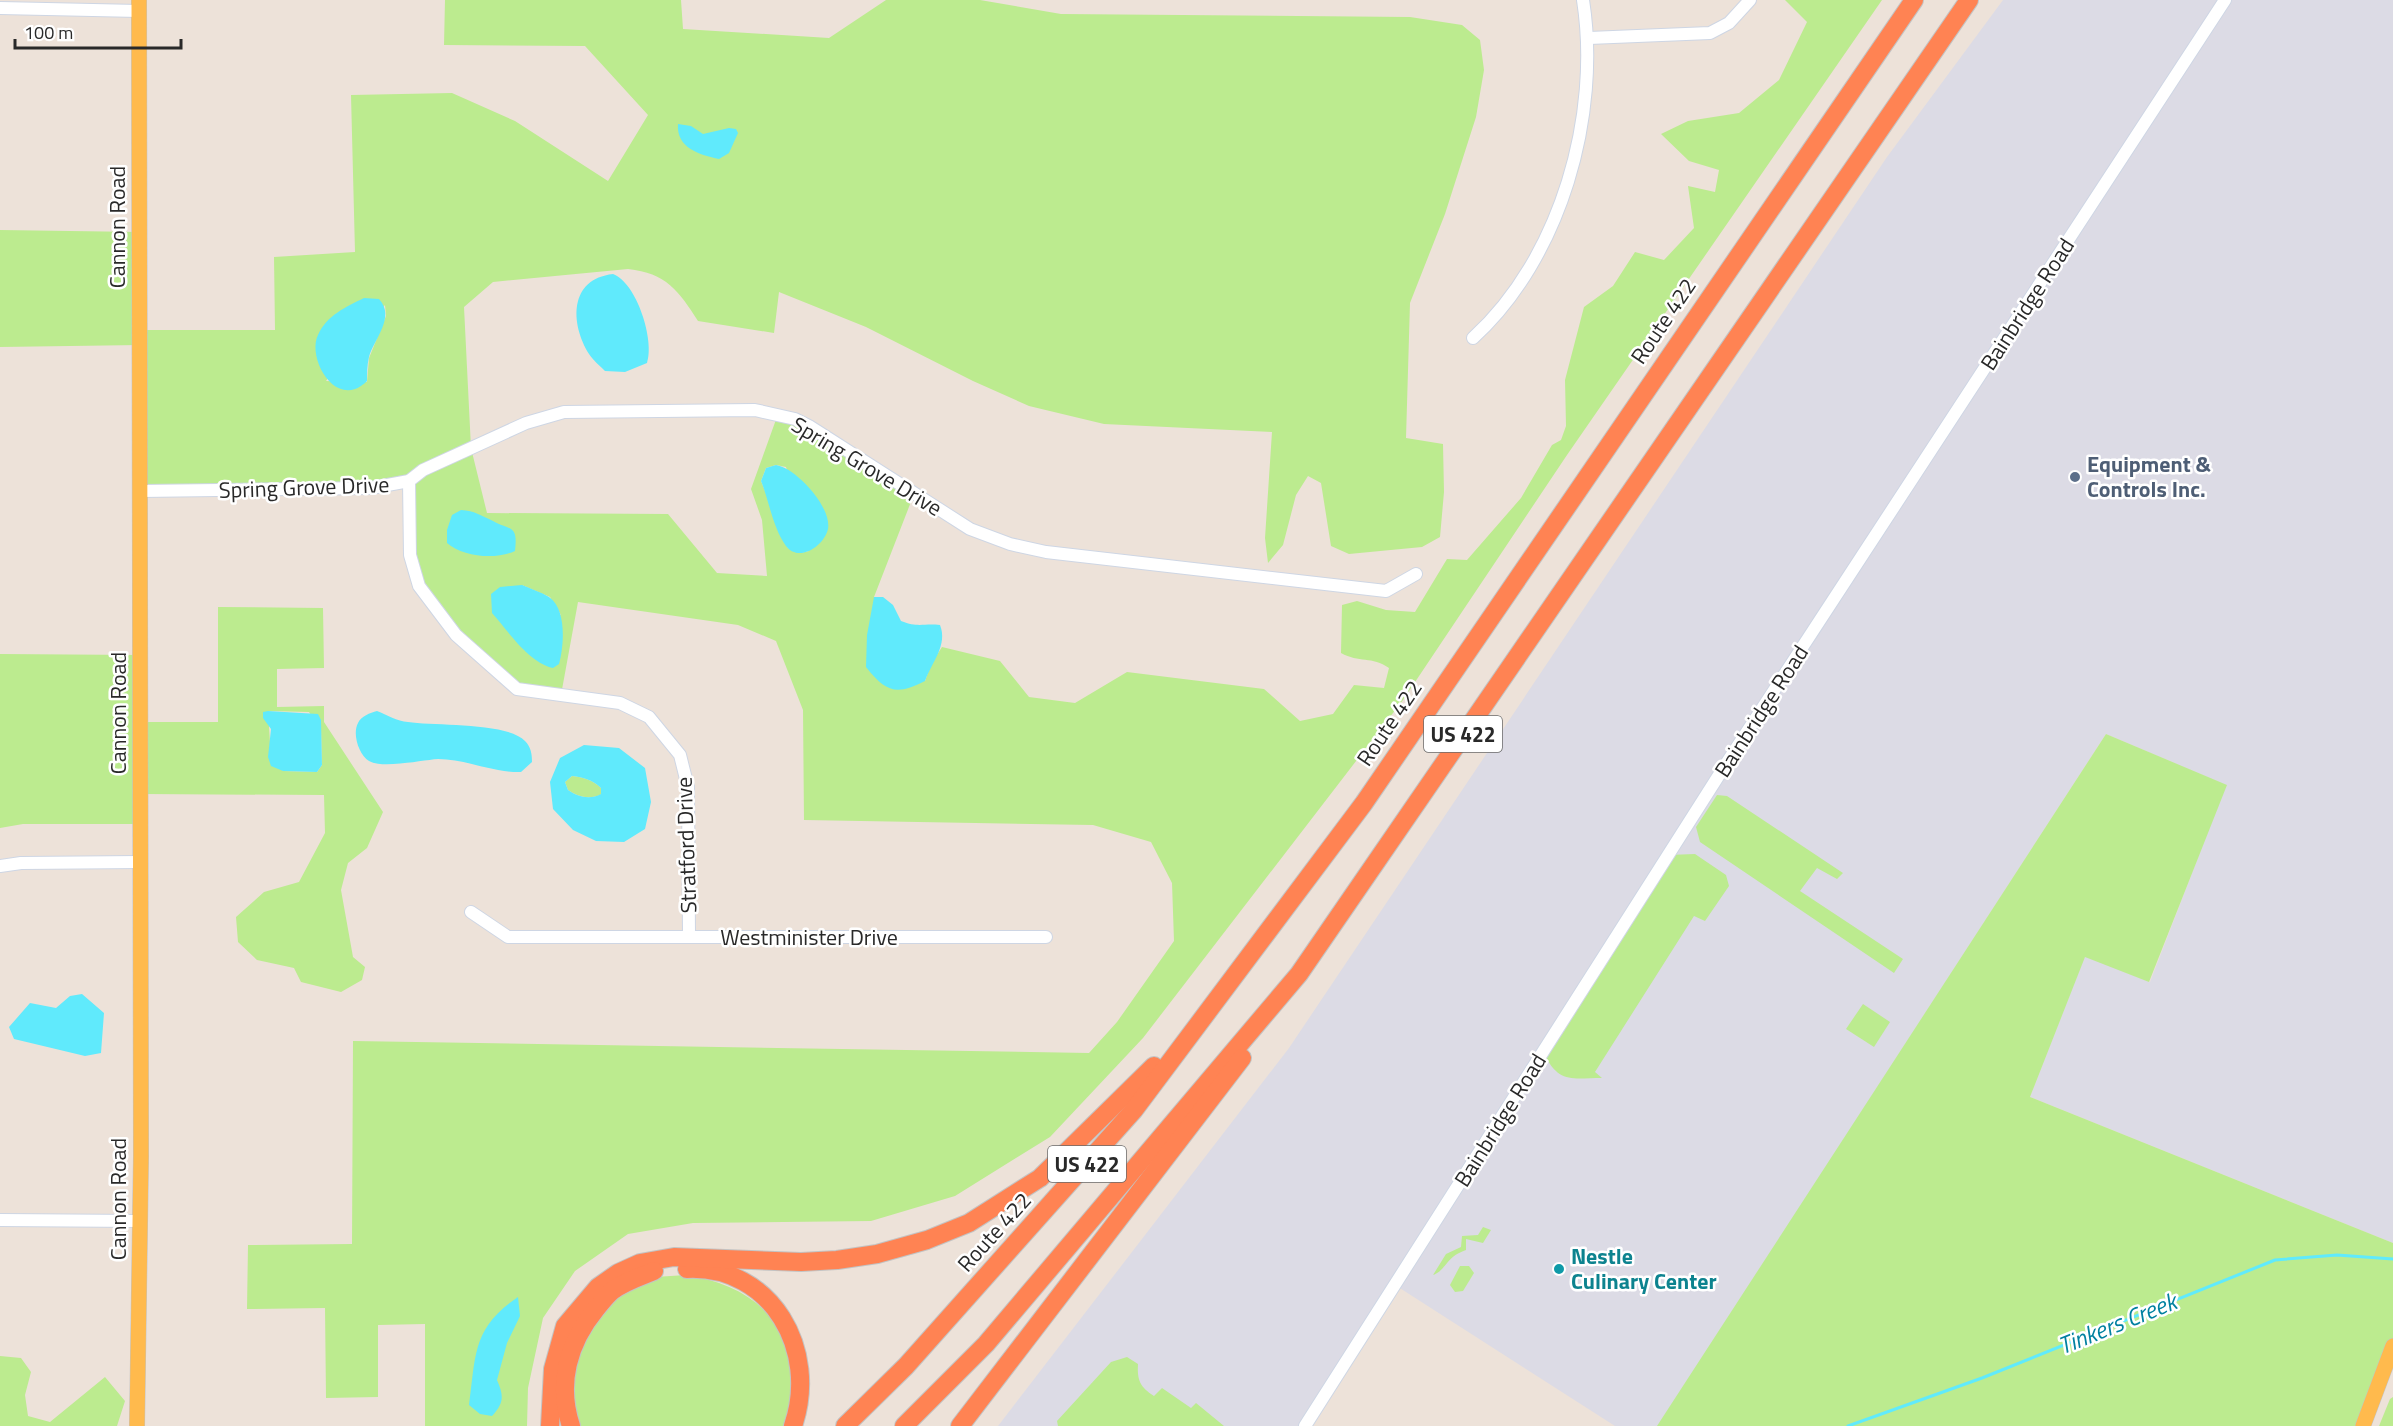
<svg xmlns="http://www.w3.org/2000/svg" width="2393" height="1426" font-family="'Titillium Web',sans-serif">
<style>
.industrial{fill:#dcdbe5}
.green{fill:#bceb8f;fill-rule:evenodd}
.water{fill:#60eafc;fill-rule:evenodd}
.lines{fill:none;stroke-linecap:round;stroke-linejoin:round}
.stream{stroke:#60eafc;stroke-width:3}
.minor-casing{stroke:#ced6e4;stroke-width:14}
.major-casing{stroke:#c3c3c3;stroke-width:16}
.highway-casing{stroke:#c3c3c3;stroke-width:20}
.minor{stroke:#fff;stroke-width:12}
.major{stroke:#ffba4d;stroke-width:15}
.highway{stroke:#ff8353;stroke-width:18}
.service-dot{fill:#5c6f8a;stroke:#fff;stroke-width:2}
.culture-dot{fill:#0f9aa8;stroke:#fff;stroke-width:2}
.labels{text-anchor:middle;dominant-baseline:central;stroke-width:5;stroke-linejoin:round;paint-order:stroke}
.shield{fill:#fff;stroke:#696969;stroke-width:1.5}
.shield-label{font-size:21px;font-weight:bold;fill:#292929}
.street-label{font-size:22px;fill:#292929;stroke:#fff}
.service-label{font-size:22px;font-weight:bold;fill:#4e5e75;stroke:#fff;text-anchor:start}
.culture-label{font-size:22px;font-weight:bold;fill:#0d838f;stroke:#fff;text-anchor:start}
.water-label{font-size:24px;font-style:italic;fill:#0181a0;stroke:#fff}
</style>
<rect width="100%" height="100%" fill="#ede2d9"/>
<!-- industrial -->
<path class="industrial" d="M2003,0H2393V1243L2030,1097L2085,956L2150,982L2226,785L2106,734L1658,1426H1615L1395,1285L1305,1426H998L1289,1048L1887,157Z"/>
<!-- green -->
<g class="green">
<path d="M445,0H681L683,29L829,38L886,0H980L1061,14L1410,17L1462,25L1480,40L1484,70L1476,117L1445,214L1410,303L1406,438L1443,444L1444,492L1440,537L1422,547L1349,554L1331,546L1321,483L1308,476L1296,495L1283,545L1268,563L1265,538L1272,432L1104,424L1029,406L973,381L866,327L779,292L774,333L698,321C679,291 666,273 628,269L493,282L464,307L471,448L487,513L668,514L717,573L767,576L762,520L751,489L778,414L914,494L874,597L925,681L931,664L942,647L1000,661L1029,697L1075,703L1127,672L1264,689L1300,721L1333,714L1354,685L1384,688L1389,668C1372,656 1359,663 1341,653L1342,605L1357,601L1386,610L1415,612L1447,559L1467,560L1521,498L1552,445L1561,440L1566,426L1565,380L1584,307L1613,286L1635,252L1664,260L1694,228L1688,186L1715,192L1719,170L1689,161L1661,134L1688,121L1739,113L1779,80L1807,22L1785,0H1882L1567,455L1403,700L1143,1038L1050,1137L955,1196L871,1221L693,1223L628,1234L575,1271L543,1318L528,1388L527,1426H425V1324L378,1325V1397L326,1398L325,1308L247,1309L248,1245L352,1244L353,1041L1089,1053L1117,1022L1174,941L1172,883L1151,842L1093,825L804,820L803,710L776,641L738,625L578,602L561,695L517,689L490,664L419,586L409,482L145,488L140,345L0,347V230L140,232V330H275L274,257L355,252L351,95L452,93L515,121L608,181L648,115L585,46L444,45ZM385,305L386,316L369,358L367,382L326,381ZM776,465L786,467L809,551L800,553L788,548L761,481L766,468ZM522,585L550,597L561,615Z"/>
<path d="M218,607L323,608L324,668L277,669V707L324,706V722L383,812L367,848L348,863L341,890L353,957L365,967L362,980L341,992L301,982L294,968L257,960L238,942L236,917L264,892L299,882L325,833L324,795L141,794L140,824H23L0,828V654L140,655L141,722H218ZM268,711L309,712L321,730L322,765L317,772L283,771L270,742Z"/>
<path d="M2106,734L2227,785L2149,982L2085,957L2030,1097L2393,1243V1346L2363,1426H1657Z"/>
<path d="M572,776C583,777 593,780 601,788L602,794C590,800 578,797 568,790L565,782Z"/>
<path d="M1717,795L1727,796L1843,873L1837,879L1817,868L1800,891L1903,959L1894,973L1700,842L1696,827Z"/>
<path d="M1695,854L1726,875L1729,886L1705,921L1694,916L1595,1072L1602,1078C1570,1078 1559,1084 1543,1052L1668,855Z"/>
<path d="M1863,1004L1890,1022L1874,1047L1846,1029Z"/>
<path d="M1483,1227L1491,1230L1483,1243L1466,1239V1250C1445,1257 1447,1270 1433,1275L1446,1254L1461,1247L1462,1236L1478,1235Z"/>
<path d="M1460,1266H1469L1474,1273L1463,1291L1455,1292L1450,1285Z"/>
<path d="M686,1275C741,1283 785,1312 794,1371C796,1387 788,1410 786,1426H576L569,1395L581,1336L615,1296L655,1277Z"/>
<path d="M0,1356L21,1358L31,1372L25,1395L28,1416L50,1422L105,1377L125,1401L117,1426H0Z"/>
<path d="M1127,1357L1138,1364C1137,1380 1140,1387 1154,1396L1162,1388L1191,1408L1196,1403L1224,1426H1058L1057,1421L1111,1362Z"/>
<path d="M2393,1397V1426H2379L2390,1399Z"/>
</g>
<!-- water -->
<g class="water">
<path d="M678,124L691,126L703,134L729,128L736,129L738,133L729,153L719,159C700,155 676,148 678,124Z"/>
<path d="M613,274C637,283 655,341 647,363L625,372L605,371C600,366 593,360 589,354C570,323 569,279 613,274Z"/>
<path d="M364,298L379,299C396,317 374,339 369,357C367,365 367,374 367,381C364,384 359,388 355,389C329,398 308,355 318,335C327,315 346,307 364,298Z"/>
<path d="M776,465C796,468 832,507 828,529C824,546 799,563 786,546C773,528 769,501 761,481L766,468Z"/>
<path d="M461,510C475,511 480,515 493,521C511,531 518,524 515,551C496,560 463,557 447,543V530L452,515Z"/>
<path d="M522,585C531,589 541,592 549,597C567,609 564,646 559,664L553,668C528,662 509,632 492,613L491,594L500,587Z"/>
<path d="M874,597H883L893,605L901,621C919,628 923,623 940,625C948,645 932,662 925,681C896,696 886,692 866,667L867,635Z"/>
<path d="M268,711L318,714L321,720L322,765L317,772L283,771L271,766L268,757L271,729L263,718V712Z"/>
<path d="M377,711C387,715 397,721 408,722C434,726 507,722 525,741C531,747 532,754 532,762L521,772C493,773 466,759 438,759C422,760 382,769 369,761C359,755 352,734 358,723C361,716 370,713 377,711Z"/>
<path d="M584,745L619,748L645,768L651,802L645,829L624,842L596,841L573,830L553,809L550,782L560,758ZM572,776C583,777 593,780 601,788V794C590,800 578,797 568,790L565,782Z"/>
<path d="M82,994L104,1013L101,1053L85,1056L14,1039L9,1027L30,1003L56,1008L70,996Z"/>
<path d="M518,1297L520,1316L507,1343L497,1380C504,1396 504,1403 492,1416L480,1414L469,1405C476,1355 472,1328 518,1297Z"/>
</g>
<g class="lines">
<!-- stream -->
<path class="stream" d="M1848,1426L1982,1378L2275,1260L2337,1255L2393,1259"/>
<!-- minor casing -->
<g class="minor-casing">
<g id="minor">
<path d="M0,8L139,11"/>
<path d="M1589,38L1710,33L1729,23L1750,0"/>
<path d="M1473,338C1561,258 1601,115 1583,0"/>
<path d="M409,481L410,555L419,586L456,635L517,689L620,703L649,717L680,755L688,787L689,937"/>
<path d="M141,491L371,488L409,481L423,470L526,423L564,412L755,410L795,419L809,426L970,529L1010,544L1046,552L1386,591L1416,574"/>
<path d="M0,866L21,863L140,862"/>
<path d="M471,912L508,937H1046"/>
<path d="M0,1220L140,1221"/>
<path d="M1305,1426L1726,764L2225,0"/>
</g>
</g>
<!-- major casing -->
<g class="major-casing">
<g id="major">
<path d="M137,1426L141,1156L139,0"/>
<path d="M2363,1426L2393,1346"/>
</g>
</g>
<!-- highway casing -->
<g class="highway-casing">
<g id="highway">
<path d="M687,1269C772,1265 819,1351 793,1426"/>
<path d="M550,1426L553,1369L565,1326L598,1287L618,1273L640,1263L674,1257L801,1262L837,1260L877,1254L927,1240L969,1223L1040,1178L1154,1066"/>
<path d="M571,1426C557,1384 568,1343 596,1309C601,1303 606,1296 612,1291C624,1282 639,1277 654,1271"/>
<path d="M845,1426L906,1366L1134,1110L1364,803L1914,0"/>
<path d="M904,1426L986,1344L1299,974L1969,0"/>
<path d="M960,1426L1242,1058"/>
</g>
</g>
<!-- minor -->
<use href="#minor" class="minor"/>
<!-- major -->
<use href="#major" class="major"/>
<!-- highway -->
<use href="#highway" class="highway"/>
</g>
<!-- markers -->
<circle class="service-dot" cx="2075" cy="477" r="6"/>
<circle class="culture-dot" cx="1559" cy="1269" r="6"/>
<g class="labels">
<!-- shield labels -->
<g class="shield">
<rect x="1424" y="716" width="78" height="36" rx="4.5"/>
<rect x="1048" y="1146" width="78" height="36" rx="4.5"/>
</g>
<g class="shield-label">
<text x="1463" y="734">US 422</text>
<text x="1087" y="1164">US 422</text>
</g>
<!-- street labels -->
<g class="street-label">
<text transform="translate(117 227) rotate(-90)">Cannon Road</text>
<text transform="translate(2027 304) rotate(-57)">Bainbridge Road</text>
<text transform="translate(1663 321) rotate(-56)">Route 422</text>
<text transform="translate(867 466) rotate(31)">Spring Grove Drive</text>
<text transform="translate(304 487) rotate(-2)">Spring Grove Drive</text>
<text transform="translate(1761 711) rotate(-57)">Bainbridge Road</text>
<text transform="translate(118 713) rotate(-90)">Cannon Road</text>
<text transform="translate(1389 723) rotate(-56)">Route 422</text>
<text transform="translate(686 845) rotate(-92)">Stratford Drive</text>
<text x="809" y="937">Westminister Drive</text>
<text transform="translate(1500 1120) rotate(-58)">Bainbridge Road</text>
<text transform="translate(118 1199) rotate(-90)">Cannon Road</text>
<text transform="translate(994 1232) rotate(-48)">Route 422</text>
</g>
<!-- service labels -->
<g class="service-label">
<text x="2087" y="464">Equipment &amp;<tspan x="2087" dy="25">Controls Inc.</tspan></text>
</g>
<!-- culture labels -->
<g class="culture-label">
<text x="1571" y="1256">Nestle<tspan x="1571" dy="25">Culinary Center</tspan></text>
</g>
<!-- water labels -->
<g class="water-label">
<text transform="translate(2117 1323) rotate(-22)">Tinkers Creek</text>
</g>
</g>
<!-- scale -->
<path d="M15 39v9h166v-9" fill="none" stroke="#292929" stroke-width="3"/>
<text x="24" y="39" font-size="18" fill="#292929" stroke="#ffffff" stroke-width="4.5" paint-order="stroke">100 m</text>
</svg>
